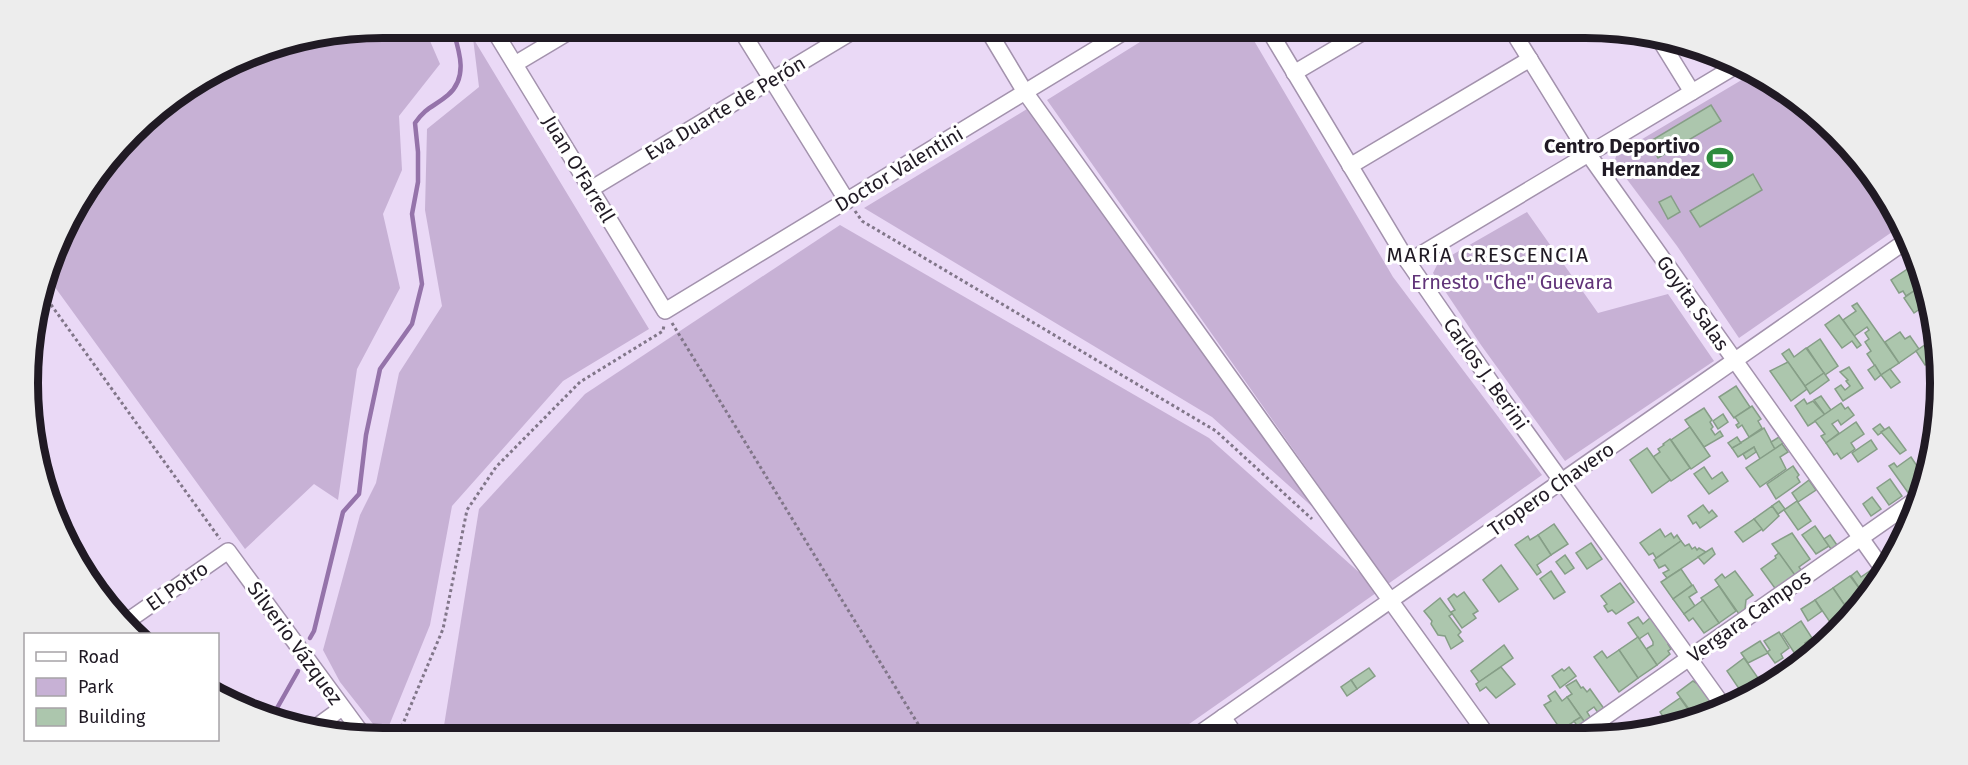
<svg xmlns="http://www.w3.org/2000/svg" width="1968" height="765" font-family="'Fira Sans',sans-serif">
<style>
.green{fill:#c7b1d5}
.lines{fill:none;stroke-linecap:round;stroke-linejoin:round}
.stream{stroke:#9573aa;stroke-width:4.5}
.building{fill:#acc6ad;stroke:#869e87;stroke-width:1.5}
.street-casing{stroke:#a392ad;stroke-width:18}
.path{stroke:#817689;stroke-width:3;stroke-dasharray:3 3;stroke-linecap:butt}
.street{stroke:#fff;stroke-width:15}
.labels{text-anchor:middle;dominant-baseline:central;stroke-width:6;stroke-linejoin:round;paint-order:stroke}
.street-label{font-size:20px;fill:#201a24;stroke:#fff}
.poi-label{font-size:20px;font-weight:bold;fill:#201a24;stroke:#fff;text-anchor:end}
.park-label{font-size:20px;fill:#613479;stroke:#fff}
.neighbourhood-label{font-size:21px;letter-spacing:1.5px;fill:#201a24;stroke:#fff}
.rim{fill:none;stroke:#201a24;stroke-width:8}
</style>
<rect width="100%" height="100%" fill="#ead9f6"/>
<!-- green -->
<g class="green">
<path d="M383,27H424L440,64L399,116L402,170L383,214L400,288L357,369L338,500L314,484L245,549L49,279L74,205L148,115L268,46Z"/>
<path d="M1164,27H1246L1393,277L1542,475L1388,584L1047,100Z"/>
<path d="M473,38L649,329L563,381L452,506L430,625L384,738L340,682L323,650L360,515L376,483L399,373L442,306L425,210L427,129L479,87Z"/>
<path d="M1750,75L1802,101L1842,147L1892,232L1739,338L1677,246L1614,162L1617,154Z"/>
<path d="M1027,109L1316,510L1212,417L864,208Z"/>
<path d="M1527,212L1598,313L1668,294L1714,361L1565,461L1481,345L1433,273L1438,263Z"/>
<path d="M840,225L1209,438L1361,574L1376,593L1172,736L442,738L479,509L585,394Z"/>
</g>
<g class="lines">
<!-- stream -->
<g class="stream">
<path d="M310,638L314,631L343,512L359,494L366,435L380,369L412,324L422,284L412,214L418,182V152L415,123C427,106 434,107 448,95C469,77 459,50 452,27"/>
<path d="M272,717L298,671"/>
</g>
</g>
<!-- building -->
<g class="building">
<path d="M1778,89L1790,95L1779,101L1773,91Z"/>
<path d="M1711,105L1721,121L1658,158L1649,142Z"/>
<path d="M1753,174L1762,190L1700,227L1690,211Z"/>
<path d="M1671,196L1680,212L1668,219L1659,202Z"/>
<path d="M1912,266L1915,270L1921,287L1906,296L1903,291L1899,293L1891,280Z"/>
<path d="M1921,286L1927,304L1914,313L1904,298Z"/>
<path d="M1857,303L1899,363L1881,375L1867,354L1871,351L1865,342L1869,339L1865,333L1869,330L1867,327L1854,336L1843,320L1856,311L1852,306Z"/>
<path d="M1839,315L1861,345L1857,348L1852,341L1842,348L1825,325Z"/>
<path d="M1900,332L1905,339L1910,336L1919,349L1899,363L1885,342Z"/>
<path d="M1938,336L1937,357L1925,365L1916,351Z"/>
<path d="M1820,339L1838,366L1825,375L1807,348Z"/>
<path d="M1806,348L1824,373L1805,386L1782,354L1789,349L1794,357Z"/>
<path d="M1788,362L1807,389L1791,401L1770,371Z"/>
<path d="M1875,365L1881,375L1875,380L1868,370Z"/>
<path d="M1936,366L1935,384L1927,372Z"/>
<path d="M1849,367L1863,388L1843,401L1835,389L1841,385L1845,390L1850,386L1846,381L1848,380L1840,372Z"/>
<path d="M1890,369L1900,382L1891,388L1881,375Z"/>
<path d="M1824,373L1829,380L1810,394L1805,386Z"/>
<path d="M1736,386L1750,407L1734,418L1719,397Z"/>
<path d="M1821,396L1831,410L1825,415L1814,400Z"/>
<path d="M1804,399L1807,404L1813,401L1825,415L1808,426L1795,406Z"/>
<path d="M1841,403L1845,409L1848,407L1854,415L1841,425L1838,420L1832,424L1839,433L1826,443L1821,436L1825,434L1815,421Z"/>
<path d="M1752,406L1761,419L1758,421L1762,428L1749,437L1742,425L1738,428L1736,425L1739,423L1735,417Z"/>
<path d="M1704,408L1712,420L1710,422L1713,427L1711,429L1715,435L1720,431L1723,436L1704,447L1685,420Z"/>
<path d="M1723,414L1728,422L1718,429L1713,421Z"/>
<path d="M1856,422L1864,434L1851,443L1855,449L1841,459L1837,453L1834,455L1826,443Z"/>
<path d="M1880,424L1885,430L1878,435L1873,429Z"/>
<path d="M1690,427L1710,456L1691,469L1671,440Z"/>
<path d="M1889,427L1906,450L1900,454L1881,432Z"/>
<path d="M1764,428L1775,449L1760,459L1754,447L1738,457L1732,448Z"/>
<path d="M1737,437L1741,443L1732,448L1728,443Z"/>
<path d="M1779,437L1783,443L1775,449L1771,442Z"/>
<path d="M1670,439L1690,468L1671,481L1653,457L1660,452L1658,449L1664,445L1663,444Z"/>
<path d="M1871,440L1877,449L1858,462L1852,453Z"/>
<path d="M1782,444L1788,452L1780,457L1786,469L1760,487L1746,468Z"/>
<path d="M1754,447L1756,452L1746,459L1743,454Z"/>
<path d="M1647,448L1670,480L1652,493L1630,460Z"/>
<path d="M1926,454L1930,459L1926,480L1917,466L1923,462L1920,459Z"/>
<path d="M1911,457L1925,478L1918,483L1922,488L1912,498L1889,466L1894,463L1897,467Z"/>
<path d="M1793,466L1799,475L1797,477L1800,482L1776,499L1767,484Z"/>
<path d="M1704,467L1712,479L1722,472L1728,481L1709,494L1694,474Z"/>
<path d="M1890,479L1902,496L1889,505L1877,488Z"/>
<path d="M1809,480L1816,490L1798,502L1792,493Z"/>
<path d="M1872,497L1881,509L1871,516L1863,504Z"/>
<path d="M1779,501L1785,509L1778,514L1772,506Z"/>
<path d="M1797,501L1811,521L1798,530L1784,510Z"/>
<path d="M1703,505L1709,513L1712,510L1717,516L1700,528L1696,522L1693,524L1688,516Z"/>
<path d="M1772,506L1779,516L1763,531L1754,519Z"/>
<path d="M1754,519L1762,529L1743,542L1735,532Z"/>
<path d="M1554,524L1568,544L1551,555L1538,535Z"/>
<path d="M1815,526L1829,546L1816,554L1802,535Z"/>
<path d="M1660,529L1665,537L1671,533L1674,538L1677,535L1681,541L1656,558L1653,553L1649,555L1640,543Z"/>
<path d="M1792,533L1810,559L1799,567L1803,573L1797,578L1772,544Z"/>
<path d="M1538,535L1551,555L1537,565L1541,572L1537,575L1515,545L1528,536L1530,540Z"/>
<path d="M1830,535L1839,548L1833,552L1824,539Z"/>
<path d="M1681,541L1685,546L1689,544L1692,549L1695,547L1697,550L1699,548L1706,552L1667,578L1663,573L1669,570L1665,565L1659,568L1654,560Z"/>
<path d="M1591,543L1602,559L1587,569L1576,553Z"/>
<path d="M1712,548L1715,554L1704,564L1698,557Z"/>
<path d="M1779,553L1797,578L1777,591L1761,569L1776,558L1775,556Z"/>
<path d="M1565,555L1574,568L1565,574L1556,562Z"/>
<path d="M1501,565L1518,589L1499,602L1483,580Z"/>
<path d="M1874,568L1882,579L1866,598L1851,576L1857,571L1861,577Z"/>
<path d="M1681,569L1692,585L1673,599L1661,582Z"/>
<path d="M1551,571L1565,592L1554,599L1540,579Z"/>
<path d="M1735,571L1753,595L1746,600L1745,609L1739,614L1715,580L1722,574L1725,578Z"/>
<path d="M1850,576L1862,592L1844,604L1833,588Z"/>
<path d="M1620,583L1634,602L1616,614L1612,610L1608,612L1604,606L1607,604L1601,596Z"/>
<path d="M1693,585L1697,592L1689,597L1695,606L1684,614L1673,599Z"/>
<path d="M1719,586L1736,611L1719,623L1701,598Z"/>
<path d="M1833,588L1850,613L1832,625L1815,600Z"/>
<path d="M1464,592L1478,611L1473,614L1476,618L1462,628L1451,612L1455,610L1448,599L1454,594L1457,597Z"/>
<path d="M1440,598L1452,614L1449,616L1461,632L1458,635L1463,641L1451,649L1445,636L1438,635L1431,624L1432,621L1424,611Z"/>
<path d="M1703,600L1719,623L1704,633L1693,618L1689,621L1684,614Z"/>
<path d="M1815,600L1822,611L1808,621L1801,609Z"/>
<path d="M1638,617L1643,624L1651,617L1669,643L1668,644L1671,649L1668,651L1670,654L1657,665L1646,649L1653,645V642L1648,633L1639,639L1628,623Z"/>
<path d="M1801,621L1812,638L1805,643L1811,652L1799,660L1782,634Z"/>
<path d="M1779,632L1789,648L1781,654L1783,658L1775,663L1767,652L1770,650L1764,641Z"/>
<path d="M1638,637L1657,665L1638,678L1619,650Z"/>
<path d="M1760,641L1768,653L1748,663L1741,653Z"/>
<path d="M1504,645L1513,658L1479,682L1471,671Z"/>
<path d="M1619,650L1638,678L1619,692L1594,657L1602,651L1607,658Z"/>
<path d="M1744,658L1758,678L1752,682L1758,691L1746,699L1727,671Z"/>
<path d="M1501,667L1515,684L1496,698L1486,687L1480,691L1476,684Z"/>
<path d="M1569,667L1576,676L1560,688L1552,676L1562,669L1564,671Z"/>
<path d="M1369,668L1375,676L1357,689L1351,680Z"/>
<path d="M1780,671L1783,674L1764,687L1762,683Z"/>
<path d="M1351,680L1357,689L1347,696L1341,687Z"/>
<path d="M1576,680L1581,688L1583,687L1587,692L1590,689L1605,710L1599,714L1594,707L1587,712L1592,720L1586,724L1567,697L1572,694L1566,686Z"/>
<path d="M1693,681L1703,687L1718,709L1694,716L1677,693Z"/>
<path d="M1555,691L1562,701L1567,697L1581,717L1561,730L1544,705L1551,701L1548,696Z"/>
<path d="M1680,698L1693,716L1668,724L1660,712Z"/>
<path d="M1581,717L1586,724L1579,729L1574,721Z"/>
</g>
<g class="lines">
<!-- street casing -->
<g class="street-casing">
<g id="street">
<path d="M492,27L665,311L1132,27"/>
<path d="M739,27L847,201"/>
<path d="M986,27L1025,92L1487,735"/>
<path d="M1267,27L1408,262L1501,397L1724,707"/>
<path d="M1510,27L1589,155L1885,572"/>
<path d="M1658,37L1692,92"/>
<path d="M515,64L577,27"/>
<path d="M1294,73L1372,27"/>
<path d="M1350,166L1530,59"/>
<path d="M591,189L860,27"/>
<path d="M1408,262L1734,67"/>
<path d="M126,622L228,551L363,735"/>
<path d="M1223,717L1236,736"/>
<path d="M313,729L342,708"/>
<path d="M1579,735L1918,498"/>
<path d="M1196,736L1906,241"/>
</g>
</g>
<!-- path -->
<g class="path">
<path d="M855,211L862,221L1216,431L1312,519"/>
<path d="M44,295L220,539"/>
<path d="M672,323L926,737"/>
<path d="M397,738L443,629L467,510L496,467L580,382L663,331L664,325"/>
</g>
<!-- street -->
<use href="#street" class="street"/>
</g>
<!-- icons -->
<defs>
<g id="stadium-bare" transform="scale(2.07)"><path d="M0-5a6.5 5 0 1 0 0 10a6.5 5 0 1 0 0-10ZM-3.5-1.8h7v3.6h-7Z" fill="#2d8b3d" stroke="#fff" stroke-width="2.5" paint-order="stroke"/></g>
</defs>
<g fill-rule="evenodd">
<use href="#stadium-bare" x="1720" y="158"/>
</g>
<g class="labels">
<!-- street labels -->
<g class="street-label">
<text transform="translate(725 108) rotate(-31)">Eva Duarte de Perón</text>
<text transform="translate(579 169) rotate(59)">Juan O'Farrell</text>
<text transform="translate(899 169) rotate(-31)">Doctor Valentini</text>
<text transform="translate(1693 303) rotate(55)">Goyita Salas</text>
<text transform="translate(1486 374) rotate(55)">Carlos J. Berini</text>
<text transform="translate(1551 489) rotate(-35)">Tropero Chavero</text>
<text transform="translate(177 586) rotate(-35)">El Potro</text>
<text transform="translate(1749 616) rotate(-35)">Vergara Campos</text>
<text transform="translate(295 643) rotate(54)">Silverio Vázquez</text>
</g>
<!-- poi labels -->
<g class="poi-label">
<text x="1700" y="146">Centro Deportivo<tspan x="1700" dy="23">Hernandez</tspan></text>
</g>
<!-- park labels -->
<g class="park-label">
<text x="1512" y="282">Ernesto "Che" Guevara</text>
</g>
<!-- neighbourhood labels -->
<g class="neighbourhood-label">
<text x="1488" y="255">MARÍA CRESCENCIA</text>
</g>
</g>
<!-- crop -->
<path d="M0 0H1968V765H0ZM383 38H1585A345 345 0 0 1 1930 383V383A345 345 0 0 1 1585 728H383A345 345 0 0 1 38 383V383A345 345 0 0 1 383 38Z" fill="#ededed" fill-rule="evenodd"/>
<path class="rim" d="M383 38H1585A345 345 0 0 1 1930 383V383A345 345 0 0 1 1585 728H383A345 345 0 0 1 38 383V383A345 345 0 0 1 383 38Z"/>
<!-- legend -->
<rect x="24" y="633" width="195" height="108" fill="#ffffff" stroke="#a6a3a7" stroke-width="1.5"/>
<rect x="36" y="652" width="30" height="9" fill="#ffffff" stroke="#a6a3a7" stroke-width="1.5"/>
<text x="78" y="663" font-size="18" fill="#201a24">Road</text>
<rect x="36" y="678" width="30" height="18" fill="#c7b1d5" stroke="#a6a3a7" stroke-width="1.5"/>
<text x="78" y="693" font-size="18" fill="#201a24">Park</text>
<rect x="36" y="708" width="30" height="18" fill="#acc6ad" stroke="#a6a3a7" stroke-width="1.5"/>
<text x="78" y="723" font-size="18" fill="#201a24">Building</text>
</svg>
